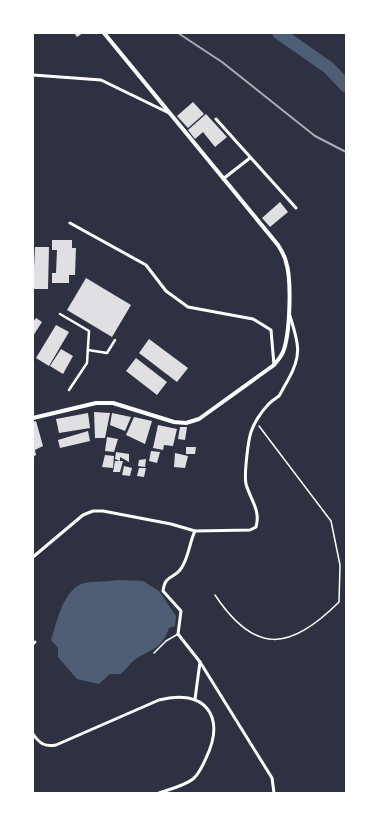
<svg xmlns="http://www.w3.org/2000/svg" width="379" height="826" font-family="'Sofia Sans Condensed',sans-serif">
<style>
.water{fill:#4f5d75}
.lines{fill:none;stroke-linecap:round;stroke-linejoin:round}
.river{stroke:#4f5d75;stroke-width:13}
.building{fill:#e0e0e3}
.path{stroke:#fff;stroke-width:1.5}
.service{stroke:#fff;stroke-width:1.5}
.pedestrian{stroke:#fff;stroke-width:2.5}
.minor{stroke:#fff;stroke-width:3}
.tertiary{stroke:#fff;stroke-width:4}
.rail{stroke:#abadb3;stroke-width:2}
</style>
<rect width="100%" height="100%" fill="#2d3142"/>
<!-- water -->
<path class="water" d="M118,580L143,581L159,591L176,616L175,626L169,628C162,648 153,649 137,658C131,662 126,669 121,674H110L99,684L77,679L58,657V648L51,640C57,622 63,589 84,583C94,581 107,582 118,580Z"/>
<g class="lines">
<!-- river -->
<path class="river" d="M279,33L329,68L346,86"/>
</g>
<!-- building -->
<g class="building">
<path d="M74,33H83L77,37Z"/>
<path d="M193,102L204,114L188,128L177,116Z"/>
<path d="M206,114L227,137L215,147L203,132L195,139L188,130Z"/>
<path d="M280,202L288,212L270,227L262,218Z"/>
<path d="M52,240H72V248H76L75,275H69V283H52V273H56L57,250H52Z"/>
<path d="M35,247H49L48,289H33Z"/>
<path d="M86,278L131,305L112,337L67,310Z"/>
<path d="M36,318L42,322L33,336V322Z"/>
<path d="M56,325L69,332L49,366L36,358Z"/>
<path d="M149,339L188,368L177,382L139,353Z"/>
<path d="M61,349L73,356L63,374L50,366Z"/>
<path d="M136,358L167,382L157,395L126,371Z"/>
<path d="M94,412L110,413L105,438H95Z"/>
<path d="M88,413L90,428L59,433L56,419Z"/>
<path d="M112,413L131,417L125,431L110,425Z"/>
<path d="M134,417L152,421L145,444L126,435Z"/>
<path d="M36,421L43,446L35,450L36,455L33,457V422Z"/>
<path d="M158,425L177,429L173,446L164,445L163,450L153,448Z"/>
<path d="M180,427H187L185,440L178,439Z"/>
<path d="M88,431L90,441L60,448L58,440Z"/>
<path d="M107,437L118,439L114,452L105,451Z"/>
<path d="M186,447H196L195,454H186Z"/>
<path d="M151,451L160,452L157,463L149,461Z"/>
<path d="M116,452L129,454V462L120,457V461L115,459Z"/>
<path d="M175,453L188,456L185,468L174,467Z"/>
<path d="M105,455L114,456L113,468L102,467Z"/>
<path d="M146,459L145,467L138,466L139,460Z"/>
<path d="M115,461H123L120,472H113Z"/>
<path d="M124,466L132,468L130,476L122,475Z"/>
<path d="M139,468H146L144,477L137,476Z"/>
</g>
<g class="lines">
<!-- path -->
<path class="path" d="M215,595C255,655 290,651 339,602L340,565L331,521L259,426"/>
<!-- service -->
<path class="service" d="M154,653L166,641L178,634"/>
<!-- pedestrian -->
<g class="pedestrian">
<path d="M60,314L89,331L87,363L69,390"/>
<path d="M88,350L107,353L115,340"/>
</g>
<!-- minor -->
<g class="minor">
<path d="M33,75L101,80L169,113"/>
<path d="M216,119L296,208"/>
<path d="M223,179L250,158"/>
<path d="M70,223L146,265L166,291L188,307L253,319L271,330L274,365"/>
<path d="M33,557L83,515L93,511H103L171,524L195,531"/>
<path d="M33,644L35,642"/>
<path d="M195,699L200,662"/>
<path d="M33,734C40,744 45,747 56,745L159,700C204,688 227,716 206,758C203,765 199,774 193,779C184,786 170,789 159,793"/>
<path d="M274,793L272,778L200,662L178,634L181,611L163,591C165,575 173,579 180,570C189,559 189,543 195,531L250,530L256,527C261,510 250,499 246,484C244,475 248,441 251,432C254,423 261,412 267,406C270,402 275,399 279,396C282,391 285,385 288,380C303,354 298,342 290,316"/>
</g>
<!-- tertiary -->
<path class="tertiary" d="M33,418L96,403H113L174,422L186,423L199,419L274,365C277,361 281,357 283,352C290,335 292,280 286,262C285,256 281,250 278,245L104,33"/>
<!-- rail -->
<path class="rail" d="M178,33L222,62L315,136L346,152"/>
</g>
<!-- border -->
<rect width="379" height="826" fill="none" stroke="#ffffff" stroke-width="68"/>
</svg>
